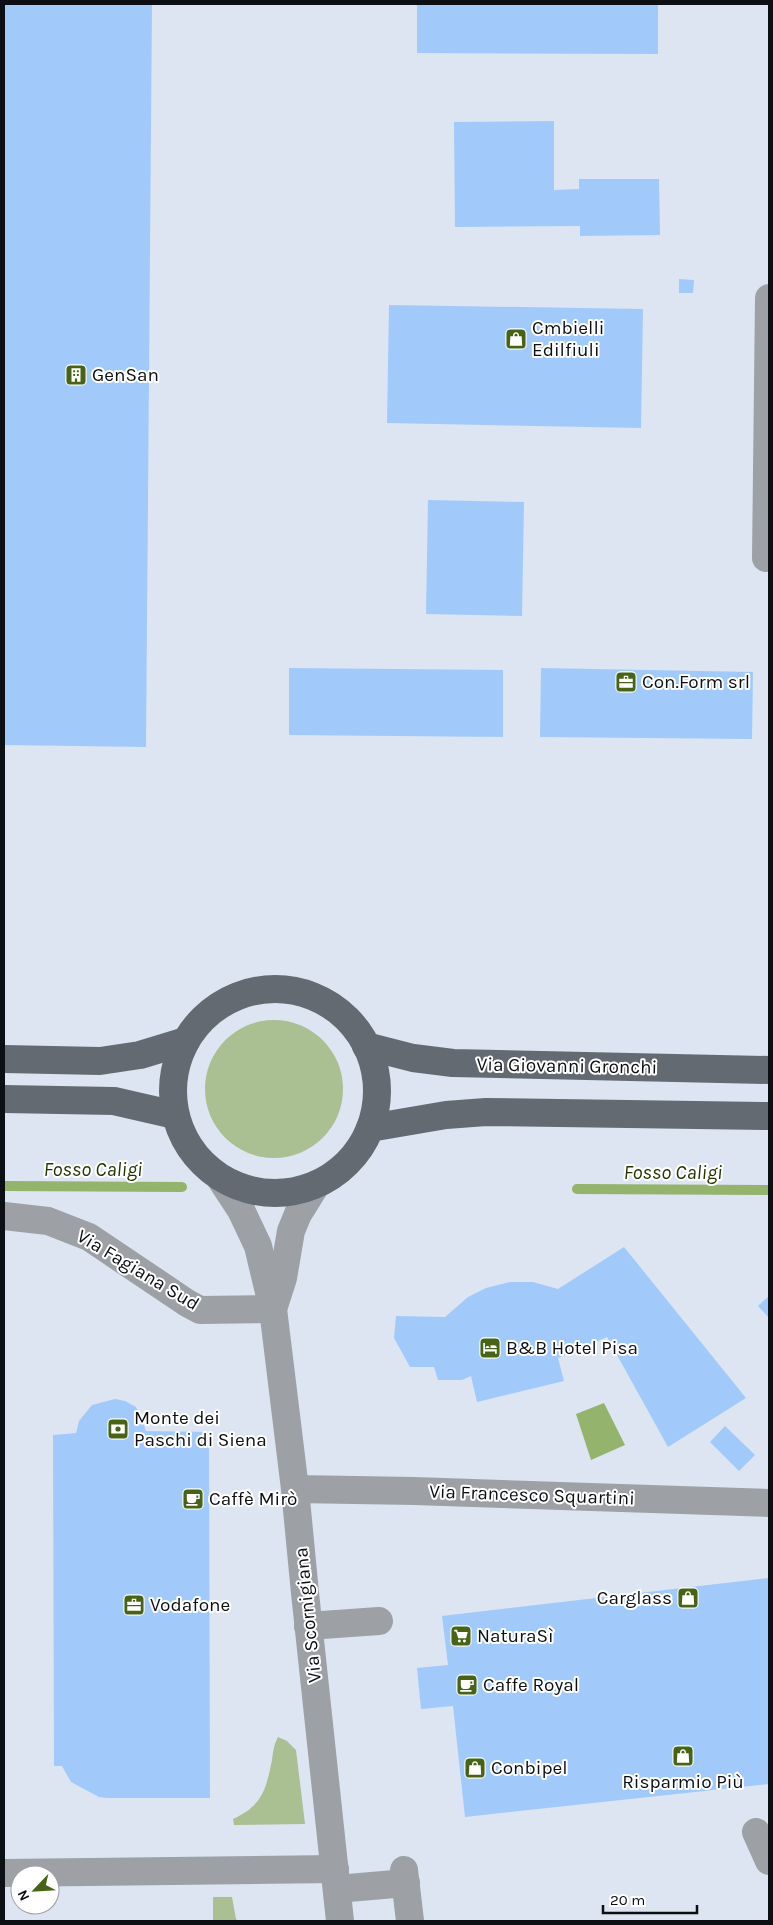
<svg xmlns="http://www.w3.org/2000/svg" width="773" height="1925" font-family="Karla,sans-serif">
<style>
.green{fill:#aabf92}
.water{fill:#94b36d}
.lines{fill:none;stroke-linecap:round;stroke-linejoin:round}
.stream{stroke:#94b36d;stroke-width:10}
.building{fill:#a1cafb}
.minor{stroke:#9da1a6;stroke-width:28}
.major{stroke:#636a72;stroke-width:28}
.labels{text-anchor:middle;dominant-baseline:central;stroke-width:4;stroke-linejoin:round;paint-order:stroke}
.poi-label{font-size:19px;fill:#0c0f13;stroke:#fff;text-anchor:start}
.street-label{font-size:19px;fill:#0c0f13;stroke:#fff}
.water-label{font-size:20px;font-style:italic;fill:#233500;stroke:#fff}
</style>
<rect width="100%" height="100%" fill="#dce5f1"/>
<!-- green -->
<g class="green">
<circle cx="274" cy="1089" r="69"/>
<path d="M278,1737L287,1741L296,1750L305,1824L234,1825L233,1819C263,1805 266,1789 272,1760C273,1752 274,1744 278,1737Z"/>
<path d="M213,1897H232L236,1919L238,1921H213Z"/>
</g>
<!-- water -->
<path class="water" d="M604,1403L625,1445L591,1460L576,1414Z"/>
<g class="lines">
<!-- stream -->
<g class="stream">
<path d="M4,1186L182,1187"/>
<path d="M577,1189L769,1190"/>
</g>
</g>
<!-- building -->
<g class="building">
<path d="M4,4H152L146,747L4,745Z"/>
<path d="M417,4H658V54L417,53Z"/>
<path d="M554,121V190L579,189V179H659L660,235L580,236V226L455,227L454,122Z"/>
<path d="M679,279L694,280L693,293H679Z"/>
<path d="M389,305L643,309L641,428L387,423Z"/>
<path d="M428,500L524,502L522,616L426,614Z"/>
<path d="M289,668L503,670V737L289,735Z"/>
<path d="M541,668L753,672L752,739L540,737Z"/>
<path d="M624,1247L746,1398L668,1447L607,1337L558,1358L564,1381L477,1402L471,1376L462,1380H438L434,1367H410L394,1338L396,1316L445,1317L468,1297L486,1288L510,1282H533L558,1289Z"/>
<path d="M769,1296V1318L758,1306Z"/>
<path d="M115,1399L125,1401L136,1407L142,1419L146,1431L209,1432L210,1798H107L99,1797L71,1782L62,1766H54L53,1435L76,1433L79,1421L92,1405Z"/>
<path d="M725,1426L755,1455L739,1471L710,1442Z"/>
<path d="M769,1578V1784L465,1817L453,1706L421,1709L417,1668L448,1665L442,1616Z"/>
</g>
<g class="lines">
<!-- minor -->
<g class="minor">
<path d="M766,558L769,298"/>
<path d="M220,1178L241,1210L258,1246L273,1309L295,1489L305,1593L340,1921"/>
<path d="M4,1216L48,1221L89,1237L187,1303L200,1310L273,1309"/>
<path d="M274,1306L283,1278L291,1231L298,1214L316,1185"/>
<path d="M295,1489L414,1491L769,1503"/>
<path d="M308,1626L379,1621"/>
<path d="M756,1832L769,1861"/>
<path d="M404,1870L410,1921"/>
<path d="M4,1873L335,1869"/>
<path d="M337,1889L406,1883"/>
</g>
<!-- major -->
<g class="major">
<circle cx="275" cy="1091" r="102"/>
<path d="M366,1046L413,1058L453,1063L769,1070"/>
<path d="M4,1059L100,1061L140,1055L186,1041"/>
<path d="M4,1099L114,1101L175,1115"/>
<path d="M370,1128L446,1115L486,1112L769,1116"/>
</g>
</g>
<!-- icons -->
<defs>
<g id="shop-square" transform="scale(1.125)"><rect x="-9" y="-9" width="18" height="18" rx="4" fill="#476416" stroke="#fff"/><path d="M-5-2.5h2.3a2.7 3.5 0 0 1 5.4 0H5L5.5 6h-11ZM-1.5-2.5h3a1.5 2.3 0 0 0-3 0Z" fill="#fff"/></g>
<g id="building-square" transform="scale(1.125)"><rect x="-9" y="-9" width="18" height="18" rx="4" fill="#476416" stroke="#fff"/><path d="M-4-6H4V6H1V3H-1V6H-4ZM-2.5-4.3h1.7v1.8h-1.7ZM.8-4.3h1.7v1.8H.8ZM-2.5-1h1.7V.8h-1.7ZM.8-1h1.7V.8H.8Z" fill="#fff"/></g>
<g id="office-square" transform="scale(1.125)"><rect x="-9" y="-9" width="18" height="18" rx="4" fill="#476416" stroke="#fff"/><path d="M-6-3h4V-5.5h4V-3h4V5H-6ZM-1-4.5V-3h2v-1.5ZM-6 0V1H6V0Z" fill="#fff"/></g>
<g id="hotel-square" transform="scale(1.125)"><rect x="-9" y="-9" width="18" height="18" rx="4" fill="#476416" stroke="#fff"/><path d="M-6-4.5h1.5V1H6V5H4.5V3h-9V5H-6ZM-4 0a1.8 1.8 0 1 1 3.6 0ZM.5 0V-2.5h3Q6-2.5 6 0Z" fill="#fff"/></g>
<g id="bank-square" transform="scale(1.125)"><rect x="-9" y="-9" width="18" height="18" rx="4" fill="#476416" stroke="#fff"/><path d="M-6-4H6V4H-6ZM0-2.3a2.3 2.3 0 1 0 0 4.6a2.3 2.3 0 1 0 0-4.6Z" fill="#fff"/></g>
<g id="cafe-square" transform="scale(1.125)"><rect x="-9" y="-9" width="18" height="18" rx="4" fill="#476416" stroke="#fff"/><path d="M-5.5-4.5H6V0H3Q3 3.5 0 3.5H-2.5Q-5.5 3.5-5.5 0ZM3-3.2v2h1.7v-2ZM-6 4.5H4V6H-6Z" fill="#fff"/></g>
<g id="supermarket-square" transform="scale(1.125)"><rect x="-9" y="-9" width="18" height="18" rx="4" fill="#476416" stroke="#fff"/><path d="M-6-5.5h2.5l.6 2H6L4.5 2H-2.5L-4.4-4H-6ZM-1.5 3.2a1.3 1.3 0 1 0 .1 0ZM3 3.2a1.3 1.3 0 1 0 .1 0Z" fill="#fff"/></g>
</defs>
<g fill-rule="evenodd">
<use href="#shop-square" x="516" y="339"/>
<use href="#building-square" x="76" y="375"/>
<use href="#office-square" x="626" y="682"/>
<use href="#hotel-square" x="490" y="1348"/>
<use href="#bank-square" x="118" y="1429"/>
<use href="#cafe-square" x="193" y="1499"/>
<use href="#shop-square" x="688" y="1598"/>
<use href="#office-square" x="134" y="1605"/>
<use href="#supermarket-square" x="461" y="1636"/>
<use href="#cafe-square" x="467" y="1685"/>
<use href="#shop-square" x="683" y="1756"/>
<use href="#shop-square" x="475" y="1768"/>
</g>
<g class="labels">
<!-- poi labels -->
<g class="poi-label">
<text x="532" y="328">Cmbielli<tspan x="532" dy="22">Edilfiuli</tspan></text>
<text x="92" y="375">GenSan</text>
<text x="642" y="682">Con.Form srl</text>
<text x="506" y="1348">B&amp;B Hotel Pisa</text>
<text x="134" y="1418">Monte dei<tspan x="134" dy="22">Paschi di Siena</tspan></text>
<text x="209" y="1499">Caffè Mirò</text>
<text x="672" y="1598" text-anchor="end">Carglass</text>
<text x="150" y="1605">Vodafone</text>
<text x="477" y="1636">NaturaSì</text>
<text x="483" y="1685">Caffe Royal</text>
<text x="491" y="1768">Conbipel</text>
<text x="683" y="1782" text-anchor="middle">Risparmio Più</text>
</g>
<!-- street labels -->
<g class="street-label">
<text transform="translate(567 1066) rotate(1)">Via Giovanni Gronchi</text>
<text transform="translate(138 1270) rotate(31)">Via Fagiana Sud</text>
<text transform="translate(532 1495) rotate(2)">Via Francesco Squartini</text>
<text transform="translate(308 1615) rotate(-96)">Via Scornigiana</text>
</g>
<!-- water labels -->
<g class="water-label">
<text x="93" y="1169">Fosso Caligi</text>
<text x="673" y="1172">Fosso Caligi</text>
</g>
</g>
<!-- border -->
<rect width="773" height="1925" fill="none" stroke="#0c0f13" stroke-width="10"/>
<!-- north arrow -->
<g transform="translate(35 1890) rotate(245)"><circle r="24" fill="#ffffff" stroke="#9e9fa1"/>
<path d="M0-4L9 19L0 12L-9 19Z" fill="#476416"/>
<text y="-8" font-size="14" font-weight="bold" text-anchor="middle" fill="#0c0f13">N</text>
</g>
<!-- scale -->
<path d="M603 1905v8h94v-8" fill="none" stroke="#0c0f13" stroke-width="2.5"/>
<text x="610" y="1905" font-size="15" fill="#0c0f13" stroke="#ffffff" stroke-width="4" paint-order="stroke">20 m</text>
</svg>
